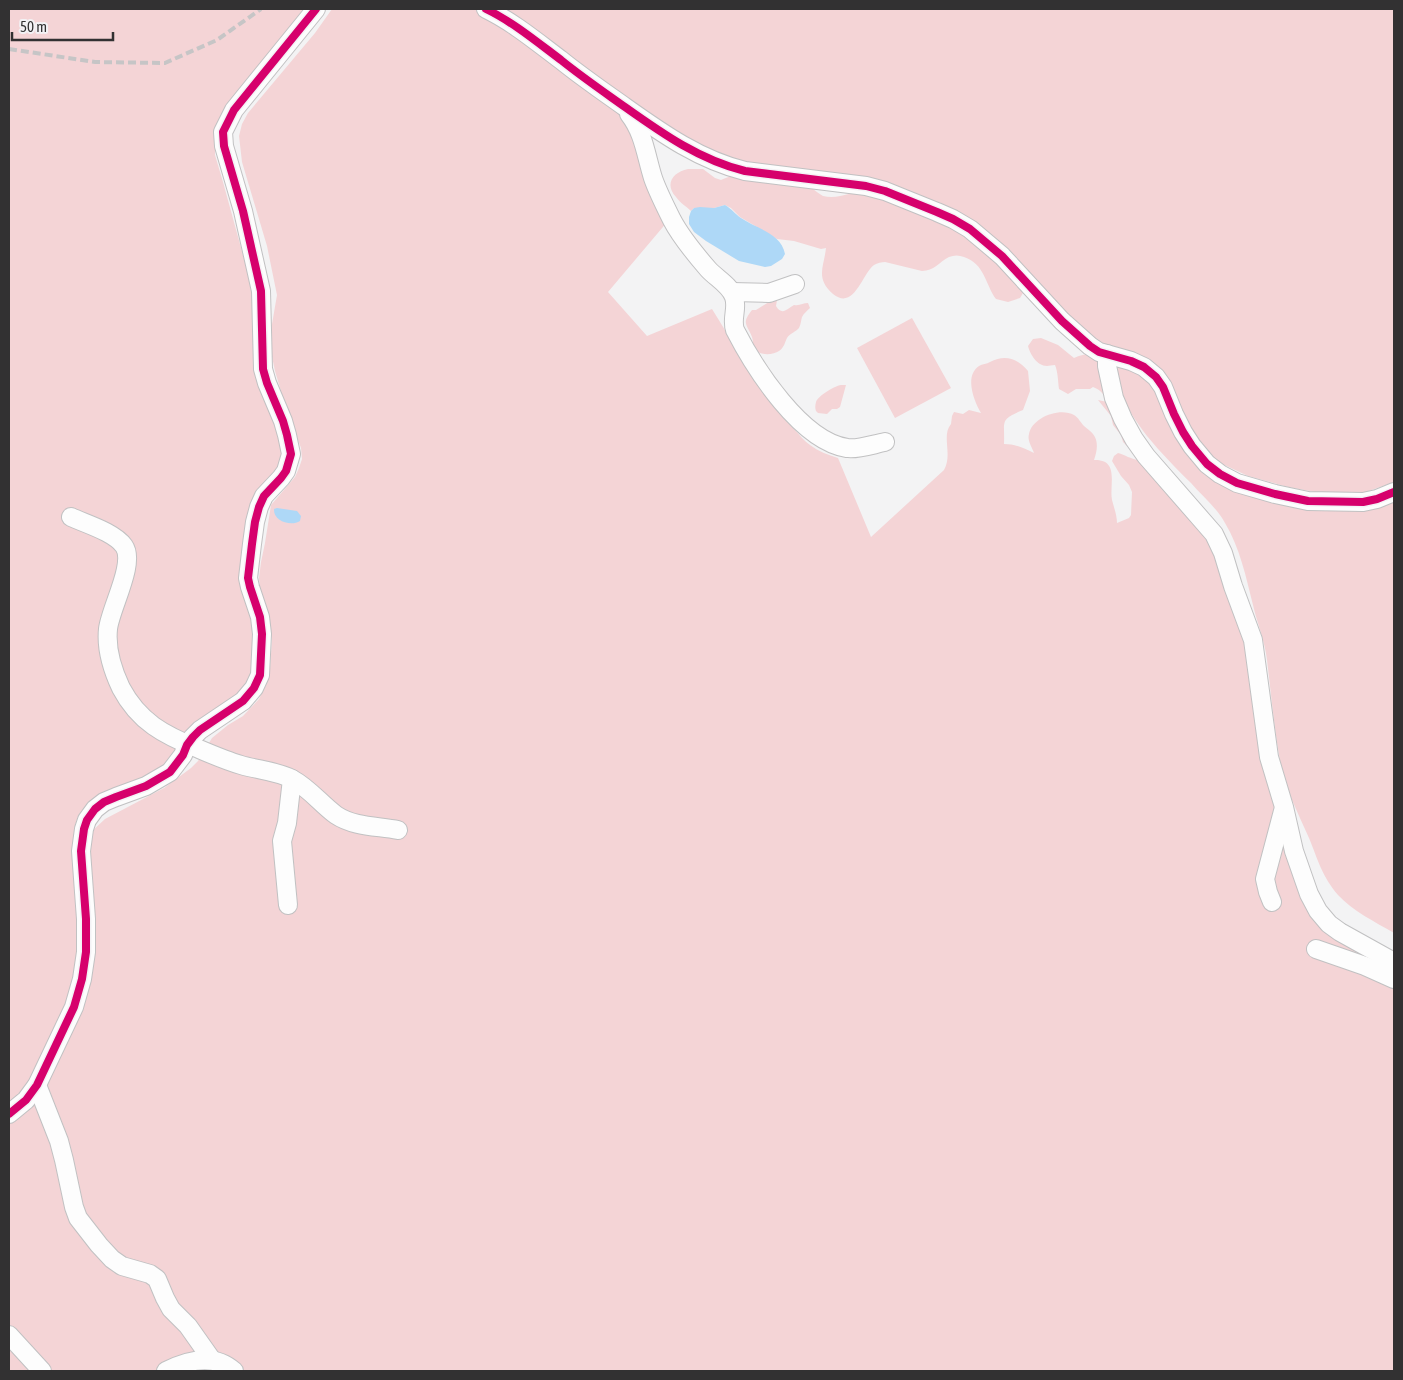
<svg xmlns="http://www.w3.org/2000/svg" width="1403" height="1380" font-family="'Asap Condensed',sans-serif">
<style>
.green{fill:#f4d4d6}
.water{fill:#aed8f7}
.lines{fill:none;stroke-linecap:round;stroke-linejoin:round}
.minor-casing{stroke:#c1c1c2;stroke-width:20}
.minor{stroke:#fdfdfd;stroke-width:18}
.rail{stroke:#c6c5c6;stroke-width:4;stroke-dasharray:8 4;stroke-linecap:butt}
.cycleway-casing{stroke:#f3f2f5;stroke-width:11}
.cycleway{stroke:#d6006c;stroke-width:8}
</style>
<rect width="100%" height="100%" fill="#f3f3f4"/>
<!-- green -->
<g class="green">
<path d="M9,9H309L218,128L215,141V155L223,182L246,266L252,296L255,297L285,446L279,469L258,493L251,615L255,634L253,676L247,687L171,761L159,771L90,802C80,812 76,816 75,831L91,832L105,819L164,788L191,768L198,761L212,738L228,725L243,716L259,699L266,685L270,669L272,639L261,597L259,578L261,562L265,543L271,505L295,477L299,468L302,459L301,448L283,398L275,371L270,347L271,330L277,295L267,246L242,162L239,136L242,124L248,113L315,33L332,9H474L494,19L626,117L668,221L608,292L647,336L712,309C738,350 759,394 794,429C799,434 804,441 810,445C818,451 828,455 838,458L871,537L944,470C953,454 941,436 951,424L952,416L954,412L963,414L969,410L981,413C974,401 964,376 979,366C982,364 987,364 990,362C1005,354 1017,358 1028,371L1030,391L1023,410C999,420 1005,420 1004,444C1015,444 1024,448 1034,453C1032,447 1027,441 1029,434C1032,418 1059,407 1074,415C1078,417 1081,423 1084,426C1087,429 1091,431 1093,434C1099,441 1097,452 1094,460C1120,459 1109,485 1112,500C1114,508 1117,515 1117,523L1129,518L1131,515L1132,492L1129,485L1121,476L1112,461L1114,456L1118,453C1125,455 1131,459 1138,460L1207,536L1240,619L1299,888L1394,970V1371H9Z"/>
<path d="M498,9H1394V482L1363,493L1326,494L1288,487L1248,476L1216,461L1203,447L1128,352L1097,341L1073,320L1032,276L964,217L762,165L731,159L686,141Z"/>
<path d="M688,169H703L715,178L721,180C725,178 728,177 732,176C742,175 771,178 780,180C790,183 789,190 801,184C805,186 809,187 813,189C816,191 819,194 823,196C839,200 851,191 867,191L959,227L1024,287L1023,293L1020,298L1008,302L996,299C985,284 985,264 964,257C959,255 954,255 949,257C939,262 934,271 922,271L885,262C882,262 877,263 874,265C862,274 854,311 833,294C815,278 824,267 826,248L821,249L794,241L777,239L740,217L731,208L725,205L714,208H694L691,211C686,206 680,203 676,197C664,184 673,172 688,169Z"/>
<path d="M774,299L777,300L776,306C782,316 787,309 794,305C800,306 803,303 808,303L810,308C807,311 804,313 802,317C801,320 801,324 799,328C796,332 790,333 787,338C785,342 784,348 779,351C772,356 755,356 753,345C753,343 753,340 752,337C747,324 741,324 752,310H756Z"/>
<path d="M912,318L951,388L895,418L857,348Z"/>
<path d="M1041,338L1058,345L1074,358C1087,352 1091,354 1104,358L1137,449L1127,446L1123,442L1121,435L1113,425L1111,416L1098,400L1107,402C1104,394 1101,390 1093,387L1090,389H1076L1068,394L1059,389C1058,382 1058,372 1055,365C1052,365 1049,366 1047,366C1037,366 1030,354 1028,346L1033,339Z"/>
<path d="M1113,361L1147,377L1214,477L1382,506L1394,502V933C1375,922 1353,911 1338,895C1322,876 1318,860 1309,838C1298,813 1285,788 1280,761C1274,727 1271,693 1267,660C1265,641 1257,623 1253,605C1246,577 1240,548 1225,523C1217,508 1202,496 1191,483C1163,455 1126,419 1117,380C1115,374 1114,368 1113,361Z"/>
<path d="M841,385H846L840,407L837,409H832L827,414L818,413L816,411C815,408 815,406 816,402C818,396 834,386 841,385Z"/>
</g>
<!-- water -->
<g class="water">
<path d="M725,205C732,209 735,214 741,218C757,229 781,233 785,254L782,259L771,266L765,267L739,261L706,241L694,232L689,224V217L691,211L694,208L700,207L714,208Z"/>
<path d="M277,508L297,511L301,516L300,521C291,527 273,521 274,509Z"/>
</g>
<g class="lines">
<!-- minor casing -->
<g class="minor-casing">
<g id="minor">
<path d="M486,9C513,22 537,42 561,60C582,77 604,92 625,107C663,134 700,160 745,171L866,186L885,191L937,212L953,219L970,229L1002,256L1062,321L1090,346L1099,352L1131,361L1144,367L1156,377L1163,387L1174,414L1183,432L1192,446L1207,464L1220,474L1237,483L1275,494L1308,501L1363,502L1377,499L1394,492"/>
<path d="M629,114C644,133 646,156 653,178C657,190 666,208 672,220C681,237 695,254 708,269C716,278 730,285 734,297C738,308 731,319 735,330C755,369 801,441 847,448C857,450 874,444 885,442"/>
<path d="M732,292L769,293L795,284"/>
<path d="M1107,354V366L1114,398L1123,419L1134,439L1146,456L1214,534L1223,553L1233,586L1253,640L1269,757L1284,807L1294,851L1309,894L1318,911L1329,924L1340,932L1394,962"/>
<path d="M71,517C86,524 114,532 124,546C136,563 110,609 108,629C106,648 113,671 121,688C139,722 164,735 199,749C213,755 227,761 241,765C258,770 277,771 292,779C309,788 321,804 336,815C354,827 377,826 398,830"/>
<path d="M1272,902L1268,892L1265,879L1283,811"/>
<path d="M288,905L282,841L287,823L292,779"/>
<path d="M1316,949L1365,966L1394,979"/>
<path d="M37,1085L59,1141L64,1160L74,1207L78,1218L99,1245L112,1259L122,1266L150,1274L157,1279L165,1298L171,1309L188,1326L212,1360"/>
<path d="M9,1114L26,1100L37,1085L74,1007L82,979L86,952V919L81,851L84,829L87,820L95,809L104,802L116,797L146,786L170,772L183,755L187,745L193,737L200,730L243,701L254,688L260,675L262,634L260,617L250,587L248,578L252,544L255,522L259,507L264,496L281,478L286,471L291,454L287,435L283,421L267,383L263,369L261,291L243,211L224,146L223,132L234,110L316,9"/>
<path d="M9,1335L42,1371"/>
<path d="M166,1371C188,1360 214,1353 234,1371"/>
</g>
</g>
<!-- minor -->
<use href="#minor" class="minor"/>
<!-- rail -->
<path class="rail" d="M9,49L95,62L165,63L217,40L261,9"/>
<!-- cycleway casing -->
<g class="cycleway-casing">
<g id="cycleway">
<path d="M486,9C513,22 537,42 561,60C582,77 604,92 625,107C663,134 700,160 745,171L866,186L885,191L937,212L953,219L970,229L1002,256L1062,321L1090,346L1099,352L1131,361L1144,367L1156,377L1163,387L1174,414L1183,432L1192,446L1207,464L1220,474L1237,483L1275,494L1308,501L1363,502L1377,499L1394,492"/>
<path d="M9,1114L26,1100L37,1085L74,1007L82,979L86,952V919L81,851L84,829L87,820L95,809L104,802L116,797L146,786L170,772L183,755L187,745L193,737L200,730L243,701L254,688L260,675L262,634L260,617L250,587L248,578L252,544L255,522L259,507L264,496L281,478L286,471L291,454L287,435L283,421L267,383L263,369L261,291L243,211L224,146L223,132L234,110L316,9"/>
</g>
</g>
<!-- cycleway -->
<use href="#cycleway" class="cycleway"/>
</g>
<!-- border -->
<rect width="1403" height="1380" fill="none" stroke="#323132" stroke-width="20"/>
<!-- scale -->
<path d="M12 32v8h101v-8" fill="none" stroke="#323132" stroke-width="2.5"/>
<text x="20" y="32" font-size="15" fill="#323132" stroke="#f3f2f5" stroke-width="4" paint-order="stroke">50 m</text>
</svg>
